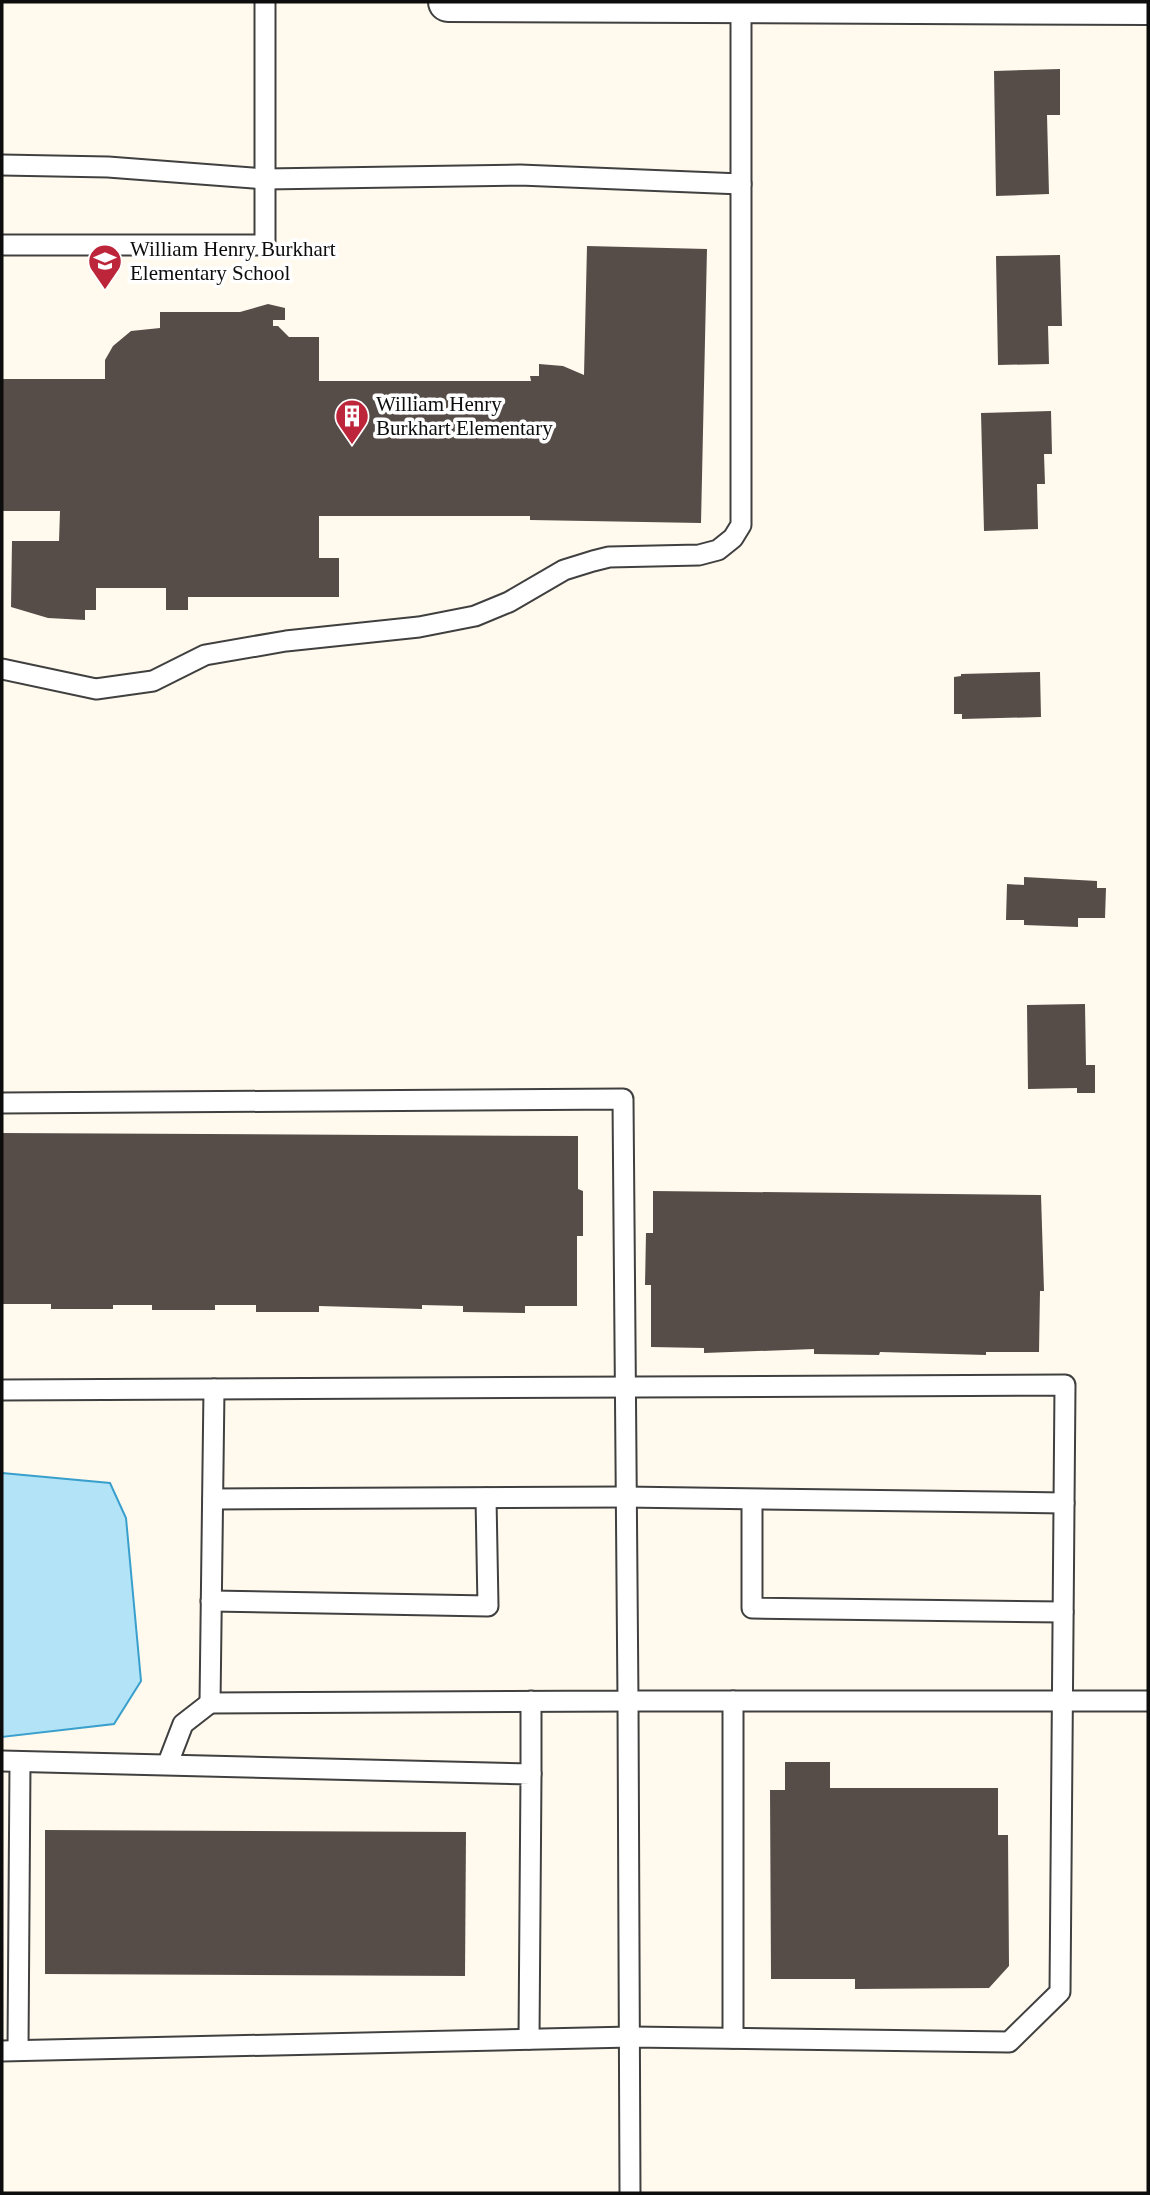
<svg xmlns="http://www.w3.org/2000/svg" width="1150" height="2195" font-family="'Times New Roman',serif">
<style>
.water{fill:#b2e3f6;stroke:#399fcd;stroke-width:2}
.building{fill:#564d49}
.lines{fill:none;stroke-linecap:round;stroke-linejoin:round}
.lane-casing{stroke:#404040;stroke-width:23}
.street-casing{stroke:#404040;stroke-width:42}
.lane{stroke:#fff;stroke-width:19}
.street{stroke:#fff;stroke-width:38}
.labels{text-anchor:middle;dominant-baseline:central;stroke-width:7;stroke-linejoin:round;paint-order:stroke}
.poi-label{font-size:21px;fill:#0d0d0d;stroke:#fff;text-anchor:start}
</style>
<rect width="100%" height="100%" fill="#fffaed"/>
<!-- water -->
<path class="water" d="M2,1473L110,1483L126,1518L141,1681L114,1724L2,1737Z"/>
<!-- building -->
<g class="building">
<path d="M1060,69V115H1047L1049,194L996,196L994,71Z"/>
<path d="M587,246L707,249L701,523L530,520V516H319V558H339V597H188V610H166V588H96V610H85V620L48,618L11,607L12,541H59L60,511H2V379H105V360L113,346L131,331L160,328V312H240L268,304L285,308V320H273V326H278L289,337H319V381H531L530,376H539V364L563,366L584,375Z"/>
<path d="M1060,255L1062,326H1048L1049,364L998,365L996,256Z"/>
<path d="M1051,411L1052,454H1044L1045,484H1037L1038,529L984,531L981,413Z"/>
<path d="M1040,672L1041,717L962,719V714H954V677L961,676V674Z"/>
<path d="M1024,877L1097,881V888H1106L1105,918H1078V927L1024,925V920H1006L1007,884L1024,885Z"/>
<path d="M1085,1004L1086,1065H1095V1093H1077V1088L1028,1089L1027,1005Z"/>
<path d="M2,1133L578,1136V1189L583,1191V1236H577V1306H525V1313L463,1312V1306L422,1305V1309L319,1306V1312H256V1305H215V1310H152V1305H113V1309H51V1304H2Z"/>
<path d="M653,1191L1041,1195L1044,1291H1040L1039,1352H986V1355L880,1352L879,1355L814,1354V1349L704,1353V1348L651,1347V1285H645L646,1233H653Z"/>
<path d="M785,1762H830V1788H998V1835H1008L1009,1966L989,1988L855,1989V1979H771L770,1790H785Z"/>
<path d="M45,1830L466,1832L465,1976L45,1974Z"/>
</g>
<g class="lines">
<!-- lane casing -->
<g class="lane-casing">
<g id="lane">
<path d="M2,165L108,167L265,179L520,175L741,184V3"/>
<path d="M2,245H265V2"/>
<path d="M2,669L96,689L153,681L205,655L286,641L419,627L475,616L509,602L564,570L593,561L609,557L699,555L718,550L733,538L741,525V184"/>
<path d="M2,1103L623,1099L628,1701L210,1703L214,1389"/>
<path d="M2,1390L1065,1385L1060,1992L1009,2042L631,2037L2,2051"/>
<path d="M213,1499L624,1497L1064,1503"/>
<path d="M752,1501V1608L1063,1612"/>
<path d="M211,1601L488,1606L486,1498"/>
<path d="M531,1701V1774"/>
<path d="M733,1701V2038"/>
<path d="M2,1761L531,1774L529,2039"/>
<path d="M168,1763L183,1724L210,1703"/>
<path d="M18,2050L20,1763"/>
<path d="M630,2193L628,1701H1148"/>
</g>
</g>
<!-- street casing -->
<g class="street-casing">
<path id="street" d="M448,2L1148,5"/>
</g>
<!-- lane -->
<use href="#lane" class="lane"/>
<!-- street -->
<use href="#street" class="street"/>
</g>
<!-- icons -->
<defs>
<g id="school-pin" transform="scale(1.75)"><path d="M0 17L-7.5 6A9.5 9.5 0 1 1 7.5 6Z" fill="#bd253a" stroke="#fff"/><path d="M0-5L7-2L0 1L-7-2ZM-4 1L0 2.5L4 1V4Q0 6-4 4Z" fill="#fff"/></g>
<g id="building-pin" transform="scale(1.75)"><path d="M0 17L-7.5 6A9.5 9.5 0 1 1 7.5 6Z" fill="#bd253a" stroke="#fff"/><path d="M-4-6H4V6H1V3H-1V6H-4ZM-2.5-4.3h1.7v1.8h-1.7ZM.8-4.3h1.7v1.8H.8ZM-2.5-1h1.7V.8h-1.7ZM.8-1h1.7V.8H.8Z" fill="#fff"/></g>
</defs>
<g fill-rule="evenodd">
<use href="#school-pin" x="105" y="261"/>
<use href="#building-pin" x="352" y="416"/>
</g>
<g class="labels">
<!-- poi labels -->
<g class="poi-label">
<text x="130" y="249">William Henry Burkhart<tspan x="130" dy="24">Elementary School</tspan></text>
<text x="376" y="404">William Henry<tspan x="376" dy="24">Burkhart Elementary</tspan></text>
</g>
</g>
<!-- border -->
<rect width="1150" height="2195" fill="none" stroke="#0d0d0d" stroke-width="7"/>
</svg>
